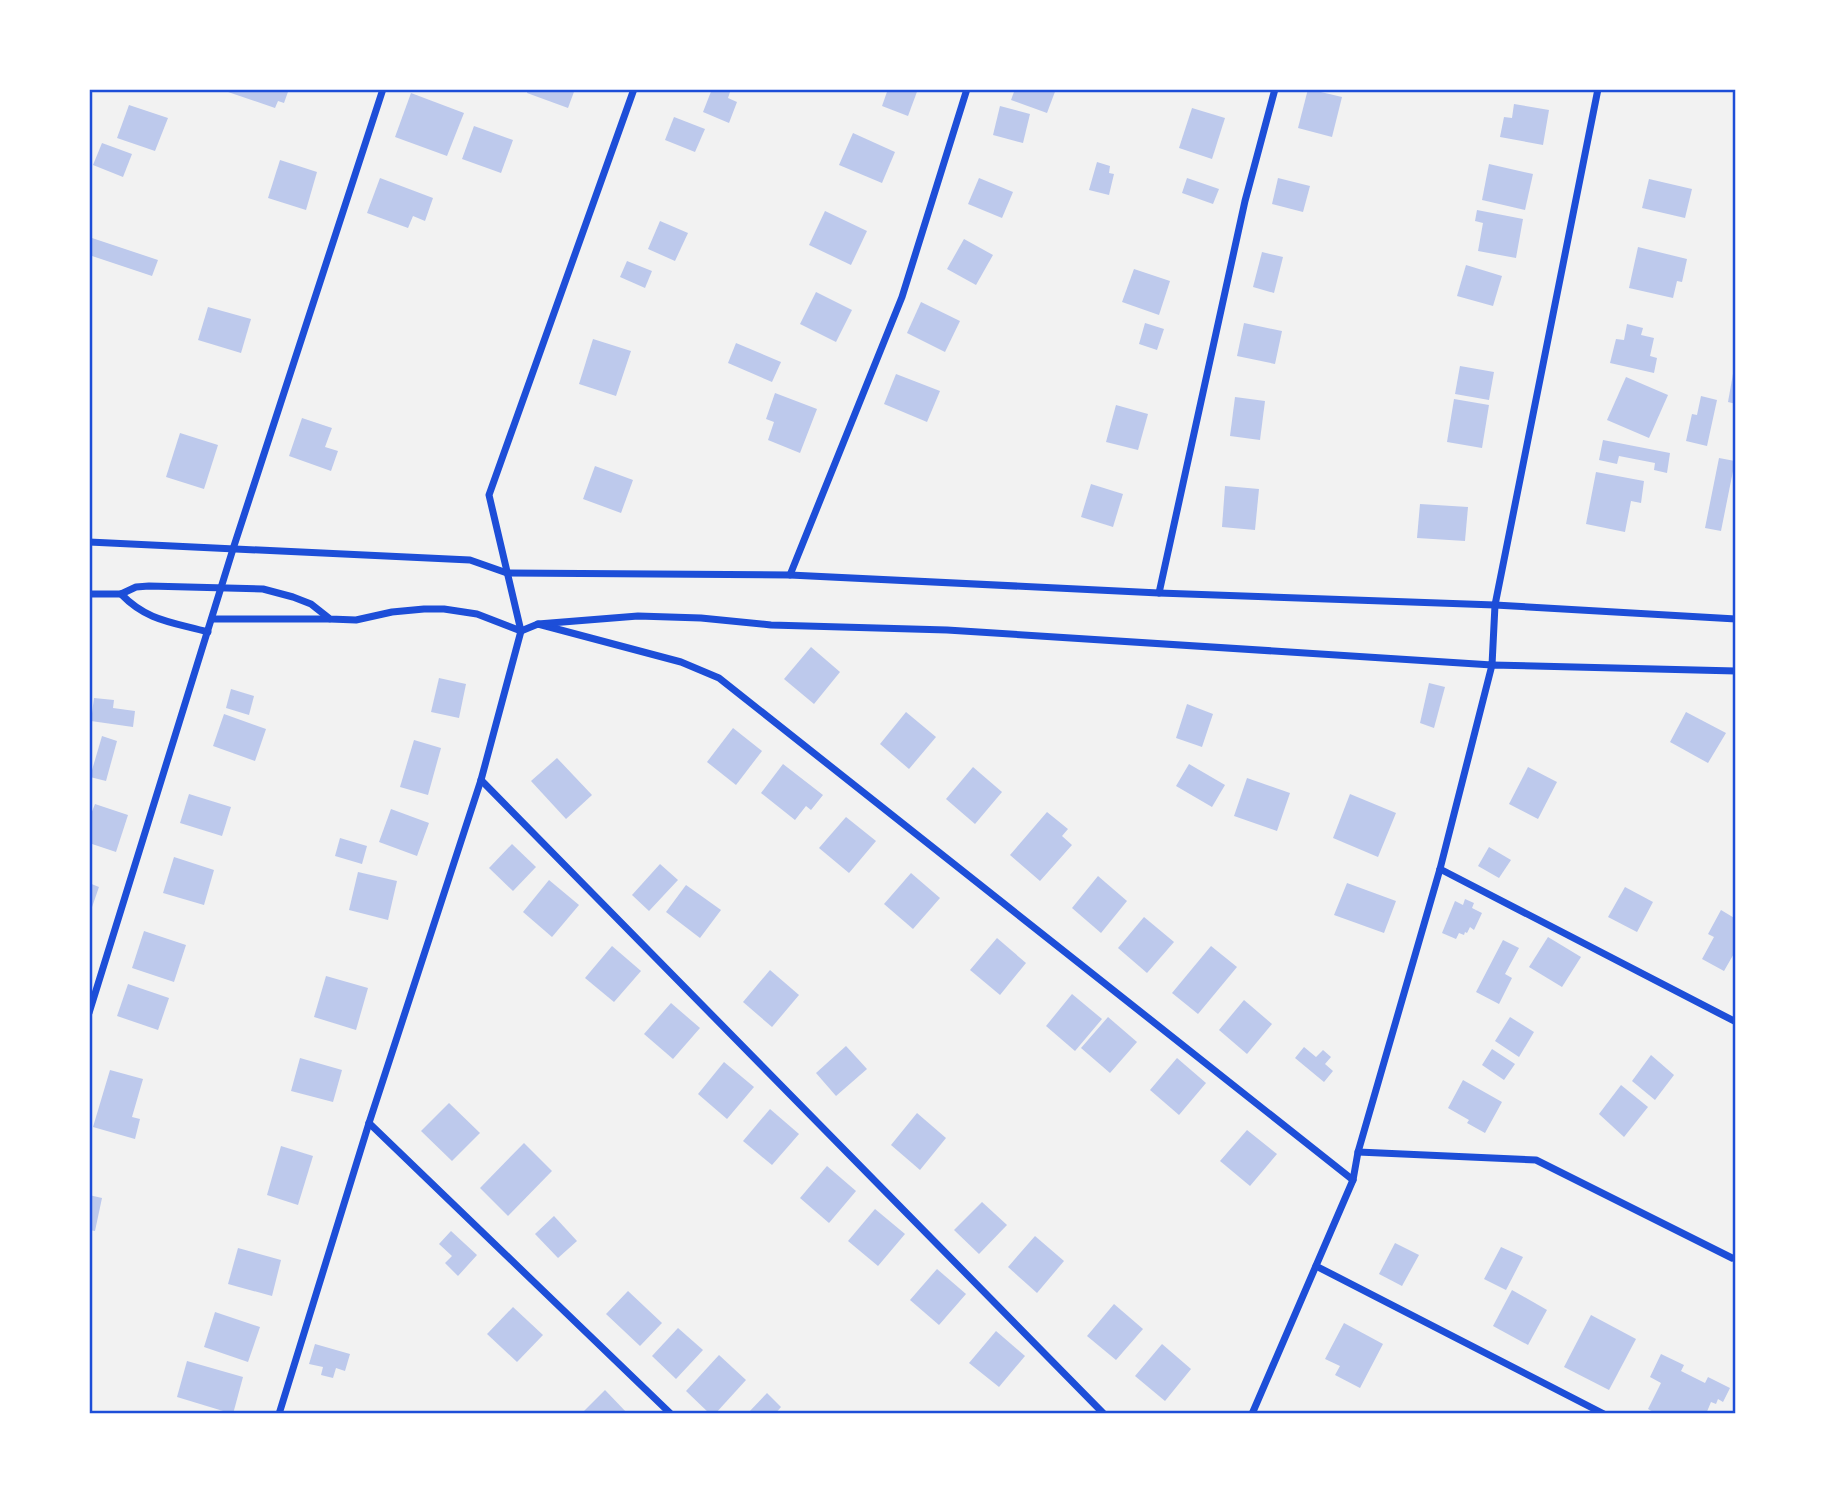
<svg xmlns="http://www.w3.org/2000/svg" width="1825" height="1503" font-family="Ubuntu,sans-serif">
<style>
.building{fill:#bdc9ec}
.lines{fill:none;stroke-linecap:round;stroke-linejoin:round}
.minor{stroke:#1d4ed8;stroke-width:7}
.neatline{fill:none;stroke:#1d4ed8;stroke-width:2.5}
</style>
<rect width="100%" height="100%" fill="#f2f2f2"/>
<!-- building -->
<g class="building">
<path d="M229,89H289L284,103L278,101L275,108L228,92Z"/>
<path d="M528,89H575L568,108L527,93Z"/>
<path d="M712,89H731L728,98L737,102L729,123L703,112Z"/>
<path d="M888,89H918L908,116L882,106Z"/>
<path d="M1015,89H1056L1047,113L1011,100Z"/>
<path d="M1308,89L1342,97L1332,137L1298,128Z"/>
<path d="M411,93L464,113L447,156L395,137Z"/>
<path d="M1514,104L1549,110L1543,145L1500,137L1504,117L1512,118Z"/>
<path d="M129,105L168,118L155,151L117,138Z"/>
<path d="M1000,106L1030,114L1023,143L993,135Z"/>
<path d="M1192,108L1225,118L1212,159L1179,148Z"/>
<path d="M674,117L705,129L695,152L665,140Z"/>
<path d="M474,126L513,140L501,173L462,159Z"/>
<path d="M853,133L895,152L882,183L839,165Z"/>
<path d="M102,143L132,154L123,177L93,165Z"/>
<path d="M280,160L317,172L306,210L268,198Z"/>
<path d="M1097,162L1110,166L1109,173L1114,174L1109,195L1089,190Z"/>
<path d="M1489,164L1533,174L1525,210L1482,200Z"/>
<path d="M380,178L433,198L425,221L413,216L408,228L367,213Z"/>
<path d="M979,178L1013,192L1002,218L968,204Z"/>
<path d="M1187,178L1219,189L1213,204L1182,193Z"/>
<path d="M1278,178L1310,186L1303,212L1272,204Z"/>
<path d="M1649,179L1692,189L1685,218L1642,208Z"/>
<path d="M1477,210L1523,219L1516,258L1478,251L1483,223L1475,221Z"/>
<path d="M825,211L867,231L851,265L809,245Z"/>
<path d="M660,221L688,233L675,261L648,249Z"/>
<path d="M89,237L158,260L152,276L89,255Z"/>
<path d="M964,239L993,255L976,285L947,269Z"/>
<path d="M1638,247L1687,259L1682,282L1677,281L1673,298L1629,288Z"/>
<path d="M1262,252L1283,257L1274,293L1253,287Z"/>
<path d="M627,261L652,271L645,288L620,277Z"/>
<path d="M1466,265L1502,276L1493,306L1457,296Z"/>
<path d="M1134,269L1170,281L1159,315L1122,302Z"/>
<path d="M816,292L852,310L836,342L800,324Z"/>
<path d="M921,302L960,321L945,352L907,333Z"/>
<path d="M208,307L251,319L241,353L198,340Z"/>
<path d="M1145,323L1164,329L1157,350L1139,344Z"/>
<path d="M1244,323L1282,331L1275,364L1237,356Z"/>
<path d="M1627,324L1643,328L1641,335L1654,338L1650,356L1657,358L1654,373L1610,363L1616,339L1624,340Z"/>
<path d="M593,339L631,351L616,396L579,384Z"/>
<path d="M736,343L781,362L772,382L728,363Z"/>
<path d="M1460,366L1494,372L1489,400L1455,394Z"/>
<path d="M1734,368H1736V404L1728,402Z"/>
<path d="M896,374L940,391L927,422L884,404Z"/>
<path d="M1626,377L1668,395L1649,438L1607,420Z"/>
<path d="M775,393L817,409L800,453L768,440L774,422L766,419Z"/>
<path d="M1701,396L1717,400L1707,446L1686,441L1692,414L1697,415Z"/>
<path d="M1235,397L1265,401L1260,440L1230,436Z"/>
<path d="M1454,399L1489,405L1482,448L1447,442Z"/>
<path d="M1116,405L1148,414L1138,450L1106,442Z"/>
<path d="M302,418L332,428L325,447L338,451L331,471L289,456Z"/>
<path d="M180,433L218,445L204,489L166,477Z"/>
<path d="M1603,440L1670,453L1667,473L1654,470L1655,463L1619,456L1617,464L1599,460Z"/>
<path d="M1719,458L1735,461L1721,531L1705,528Z"/>
<path d="M595,466L633,480L621,513L583,499Z"/>
<path d="M1596,472L1644,481L1641,503L1631,501L1625,532L1586,524Z"/>
<path d="M1091,484L1123,494L1113,527L1081,517Z"/>
<path d="M1225,486L1259,489L1255,530L1222,527Z"/>
<path d="M1420,504L1468,507L1465,541L1417,538Z"/>
<path d="M811,647L840,672L814,704L784,679Z"/>
<path d="M439,678L466,684L459,718L431,712Z"/>
<path d="M1429,683L1445,687L1434,728L1420,723Z"/>
<path d="M231,689L254,696L249,715L226,708Z"/>
<path d="M94,698L114,700L113,708L135,711L133,727L91,721Z"/>
<path d="M1187,704L1213,714L1202,747L1176,738Z"/>
<path d="M906,712L936,737L909,769L880,744Z"/>
<path d="M1686,712L1726,733L1708,763L1670,742Z"/>
<path d="M224,714L266,729L255,761L213,746Z"/>
<path d="M733,728L762,751L736,785L707,762Z"/>
<path d="M102,736L117,741L106,781L90,777Z"/>
<path d="M414,740L441,748L428,795L400,787Z"/>
<path d="M557,758L592,795L566,819L531,781Z"/>
<path d="M783,764L823,795L811,810L806,806L795,820L761,793Z"/>
<path d="M1189,764L1225,785L1212,807L1176,786Z"/>
<path d="M973,767L1002,792L975,824L946,799Z"/>
<path d="M1528,767L1557,782L1538,819L1509,804Z"/>
<path d="M1247,778L1290,793L1277,831L1234,816Z"/>
<path d="M189,794L231,807L222,836L180,823Z"/>
<path d="M1350,794L1396,813L1378,857L1333,838Z"/>
<path d="M95,804L128,815L116,852L89,843V819Z"/>
<path d="M391,809L429,823L417,856L379,842Z"/>
<path d="M1047,812L1068,829L1062,836L1072,845L1040,881L1010,855Z"/>
<path d="M846,817L876,841L849,873L819,848Z"/>
<path d="M340,838L367,846L362,864L335,856Z"/>
<path d="M512,844L536,867L513,891L489,868Z"/>
<path d="M1489,847L1511,860L1499,878L1478,866Z"/>
<path d="M174,857L214,870L204,905L163,893Z"/>
<path d="M660,864L678,880L649,911L632,895Z"/>
<path d="M358,872L397,881L388,920L349,910Z"/>
<path d="M911,873L940,898L913,929L884,904Z"/>
<path d="M1098,876L1127,901L1101,933L1072,908Z"/>
<path d="M549,880L579,905L552,937L523,912Z"/>
<path d="M89,883L99,887L90,913H89Z"/>
<path d="M1347,883L1396,901L1384,933L1334,915Z"/>
<path d="M686,885L721,910L700,938L666,912Z"/>
<path d="M1625,887L1653,902L1637,932L1608,917Z"/>
<path d="M1465,899L1474,903L1472,908L1482,913L1474,930L1470,927L1467,933L1465,932L1464,935L1459,933L1456,939L1442,933L1455,901L1463,905Z"/>
<path d="M1721,910L1736,919V950L1724,971L1702,959L1714,937L1708,934Z"/>
<path d="M1144,917L1174,942L1147,973L1118,948Z"/>
<path d="M144,931L186,945L174,982L132,968Z"/>
<path d="M1548,937L1581,957L1562,987L1529,967Z"/>
<path d="M997,938L1026,963L1000,995L970,970Z"/>
<path d="M1503,940L1519,948L1505,974L1512,978L1499,1004L1476,992Z"/>
<path d="M612,946L641,971L614,1002L585,978Z"/>
<path d="M1211,946L1237,967L1198,1014L1172,993Z"/>
<path d="M770,970L799,995L772,1027L743,1002Z"/>
<path d="M326,976L368,988L356,1030L314,1017Z"/>
<path d="M128,984L169,998L158,1030L117,1016Z"/>
<path d="M1072,994L1102,1019L1075,1051L1046,1026Z"/>
<path d="M1244,1000L1272,1024L1247,1054L1219,1030Z"/>
<path d="M671,1003L700,1028L673,1059L644,1034Z"/>
<path d="M1108,1017L1137,1042L1110,1073L1081,1048Z"/>
<path d="M1510,1017L1534,1032L1519,1057L1495,1041Z"/>
<path d="M846,1046L867,1069L836,1096L816,1073Z"/>
<path d="M1304,1047L1316,1057L1323,1050L1331,1057L1325,1064L1333,1071L1324,1082L1295,1058Z"/>
<path d="M1492,1049L1515,1064L1504,1080L1482,1065Z"/>
<path d="M1651,1055L1674,1075L1655,1100L1632,1081Z"/>
<path d="M300,1058L342,1070L333,1102L291,1091Z"/>
<path d="M1177,1058L1206,1083L1179,1115L1150,1090Z"/>
<path d="M724,1062L754,1087L727,1119L698,1094Z"/>
<path d="M110,1070L143,1079L132,1117L140,1119L135,1139L93,1127Z"/>
<path d="M1463,1080L1502,1102L1485,1133L1467,1123L1469,1120L1448,1108Z"/>
<path d="M1621,1085L1648,1107L1624,1137L1599,1114Z"/>
<path d="M449,1103L480,1133L452,1161L421,1131Z"/>
<path d="M770,1109L799,1134L772,1165L743,1141Z"/>
<path d="M917,1113L946,1138L920,1170L891,1145Z"/>
<path d="M1247,1130L1277,1154L1250,1186L1220,1161Z"/>
<path d="M524,1143L552,1171L508,1216L480,1188Z"/>
<path d="M281,1146L313,1156L298,1205L267,1195Z"/>
<path d="M827,1166L856,1191L829,1223L800,1198Z"/>
<path d="M89,1195L102,1198L95,1231L89,1230Z"/>
<path d="M982,1202L1007,1225L979,1254L954,1230Z"/>
<path d="M875,1209L905,1234L878,1266L848,1241Z"/>
<path d="M554,1216L577,1241L558,1258L535,1234Z"/>
<path d="M451,1231L477,1255L458,1276L445,1263L452,1256L439,1244Z"/>
<path d="M1035,1236L1064,1261L1037,1293L1008,1267Z"/>
<path d="M1395,1243L1419,1255L1402,1286L1379,1274Z"/>
<path d="M1501,1247L1523,1257L1506,1290L1484,1279Z"/>
<path d="M238,1248L281,1260L272,1296L228,1284Z"/>
<path d="M937,1269L966,1294L939,1325L910,1300Z"/>
<path d="M1512,1290L1547,1310L1528,1345L1493,1326Z"/>
<path d="M628,1291L662,1323L640,1346L606,1314Z"/>
<path d="M1114,1304L1143,1329L1116,1360L1087,1336Z"/>
<path d="M513,1307L543,1335L517,1362L487,1334Z"/>
<path d="M215,1312L260,1327L248,1362L204,1347Z"/>
<path d="M1591,1315L1636,1339L1609,1390L1564,1367Z"/>
<path d="M1344,1323L1383,1344L1360,1388L1335,1375L1340,1366L1325,1359Z"/>
<path d="M678,1328L703,1350L676,1379L652,1356Z"/>
<path d="M996,1331L1025,1356L999,1387L969,1363Z"/>
<path d="M315,1344L350,1354L345,1371L336,1368L333,1378L321,1375L323,1367L309,1364Z"/>
<path d="M1162,1344L1191,1369L1165,1401L1135,1376Z"/>
<path d="M1661,1354L1684,1365L1681,1371L1705,1383L1708,1377L1730,1388L1723,1402L1718,1399L1716,1404L1711,1402L1706,1414H1657L1648,1409L1661,1383L1650,1377Z"/>
<path d="M719,1355L746,1380L715,1414H710L686,1391Z"/>
<path d="M187,1361L243,1377L233,1414L177,1397Z"/>
<path d="M605,1390L628,1414H581Z"/>
<path d="M767,1393L781,1407L775,1414H747Z"/>
</g>
<g class="lines">
<!-- minor -->
<g class="minor">
<path d="M89,542L470,560L507,573L790,575L1159,593L1495,605L1736,619"/>
<path d="M790,575L902,297L967,89"/>
<path d="M1159,593L1245,201L1275,89"/>
<path d="M89,594H121L136,587L149,586L263,589L293,597L311,604L330,619L356,620L392,612L424,609H444L477,614L521,631L538,624L681,662L719,678L1353,1180"/>
<path d="M121,594C147,621 172,622 208,632"/>
<path d="M212,619H329"/>
<path d="M538,624L638,616L701,618L771,625L947,630L1492,665L1495,605L1598,89"/>
<path d="M481,780L1104,1414"/>
<path d="M1440,869L1736,1022"/>
<path d="M89,1013L233,549L383,89"/>
<path d="M369,1123L671,1414"/>
<path d="M1358,1152L1536,1160L1732,1258"/>
<path d="M1316,1266L1604,1414"/>
<path d="M279,1414L369,1123L481,780L521,631L489,495L634,89"/>
<path d="M1252,1414L1353,1180L1358,1152L1440,869L1492,665L1736,671"/>
</g>
</g>
<!-- border -->
<rect width="1825" height="1503" fill="none" stroke="#ffffff" stroke-width="182"/>
<rect x="91" y="91" width="1643" height="1321" class="neatline"/>
</svg>
